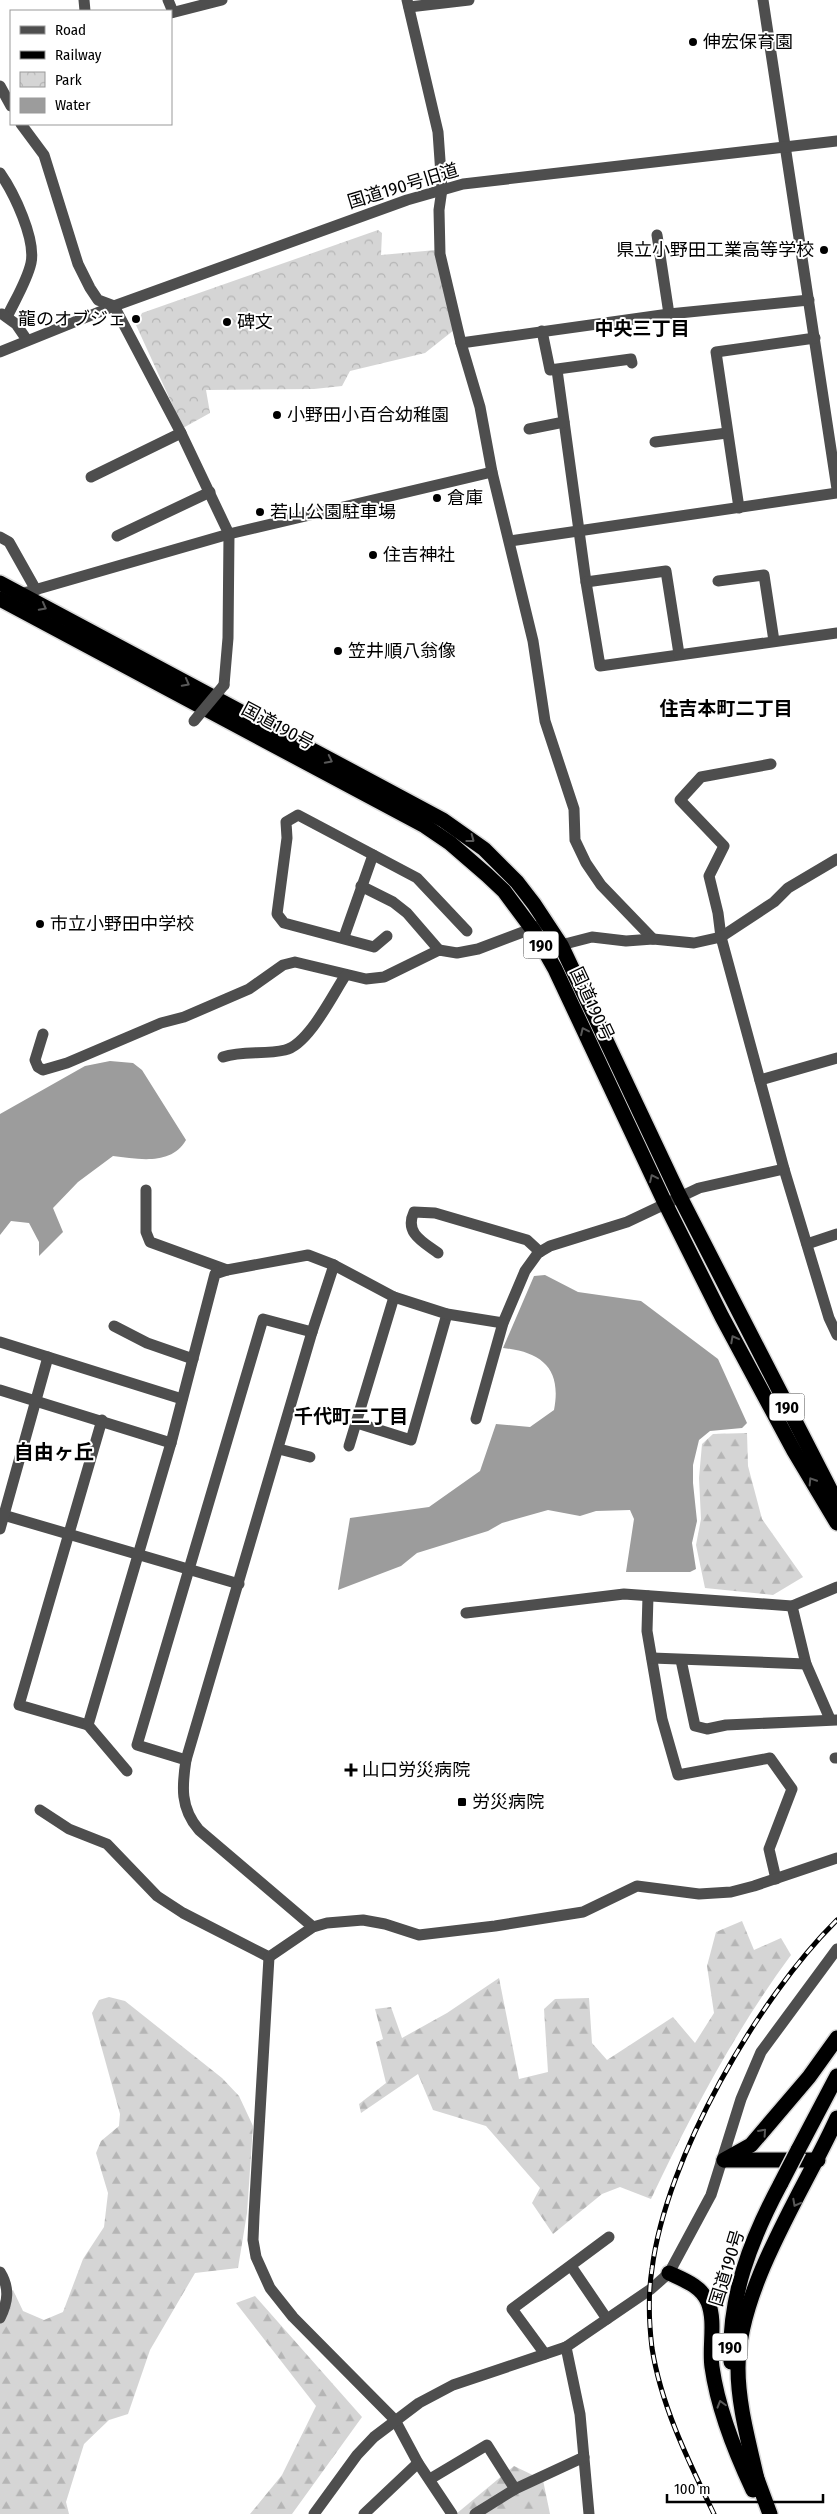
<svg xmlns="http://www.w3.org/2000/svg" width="837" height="2514" font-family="'Fira Sans Condensed','Noto Sans JP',sans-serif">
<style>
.forest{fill:url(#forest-firs)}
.park{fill:url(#park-crowns)}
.water{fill:#9c9c9c}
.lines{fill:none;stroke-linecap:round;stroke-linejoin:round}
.highway-casing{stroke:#dbdbdb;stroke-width:18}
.minor{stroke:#4e4e4e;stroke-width:11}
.highway{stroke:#000;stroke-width:15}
.rail-casing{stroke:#000;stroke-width:5}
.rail{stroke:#fff;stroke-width:3;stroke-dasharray:9;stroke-linecap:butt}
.highway-bridge-casing{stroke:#dbdbdb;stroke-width:18;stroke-linecap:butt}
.minor-bridge{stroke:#4e4e4e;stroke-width:11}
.highway-bridge{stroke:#000;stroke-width:15}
.oneway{stroke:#595959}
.poi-dot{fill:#000;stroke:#fff;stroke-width:2}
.labels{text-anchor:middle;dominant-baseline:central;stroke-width:4;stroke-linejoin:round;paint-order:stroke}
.shield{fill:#fff;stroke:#4c4c4c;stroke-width:1}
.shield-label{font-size:16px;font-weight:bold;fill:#000}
.poi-label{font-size:18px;fill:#000;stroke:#fff;text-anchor:start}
.street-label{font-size:18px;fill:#000;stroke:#fff}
.neighbourhood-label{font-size:19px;font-weight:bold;fill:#000;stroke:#fff}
.quarter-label{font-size:20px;font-weight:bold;fill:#000;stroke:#fff}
</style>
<defs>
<pattern id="forest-firs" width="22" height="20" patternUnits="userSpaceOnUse" patternTransform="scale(1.25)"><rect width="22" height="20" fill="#d5d5d5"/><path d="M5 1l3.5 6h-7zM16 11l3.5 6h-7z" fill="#b5b5b5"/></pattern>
<pattern id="park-crowns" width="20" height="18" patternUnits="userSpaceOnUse" patternTransform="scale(1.25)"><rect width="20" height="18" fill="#d5d5d5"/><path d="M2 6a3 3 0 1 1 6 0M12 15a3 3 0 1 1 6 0" fill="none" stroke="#b5b5b5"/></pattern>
</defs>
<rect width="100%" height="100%" fill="#fff"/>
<!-- forest -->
<g class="forest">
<path d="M747,1433L748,1466L762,1519L803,1577L773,1595L705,1588L696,1545L701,1519L699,1478L702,1444L713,1434Z"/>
<path d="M742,1921L754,1950L781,1938L791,1955C735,2031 691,2114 651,2199L620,2187L602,2194L553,2234L532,2203L540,2188L486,2126L433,2110L418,2074L361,2113L359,2104L386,2083L376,2042L383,2039L375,2009L391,2007L402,2038L447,2013L499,1978L519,2079L548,2072L544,2009L555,1999L589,1998L592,2043L607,2060L673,2017L695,2043L714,2013L707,1966L716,1932Z"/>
<path d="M109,1997L125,2001L222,2078L239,2096L253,2126L247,2213L238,2268L195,2273L150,2350L128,2414L109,2420L84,2444L66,2502L69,2514H0V2301L13,2290L23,2311L44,2320L63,2312L83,2259L104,2227L108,2193L96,2153L101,2141L119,2126L120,2114L92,2013L99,2000Z"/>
<path d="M255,2296L362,2417L292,2514H250L282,2475L316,2406L236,2303Z"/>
<path d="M514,2466L543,2480L550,2514H456Z"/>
</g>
<!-- park -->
<path class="park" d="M378,230L382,233L381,255L436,250L454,330L425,353L350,371L342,386L314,389L206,390L210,413L183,428L136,325L142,313Z"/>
<!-- water -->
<g class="water">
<path d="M110,1061L133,1063L142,1070L186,1140C171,1166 138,1159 113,1156L78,1182L53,1208L63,1232L39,1256V1242L29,1223L11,1221L0,1235V1114L85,1066Z"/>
<path d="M545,1275L578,1292L641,1301L718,1359L747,1423L742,1428L710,1431L699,1440L693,1465V1483L697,1521L692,1543L696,1569L690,1572H626L634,1519L630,1510L596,1511L580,1516L548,1510L502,1523L488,1531L417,1553L401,1566L338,1590L350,1518L429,1507L480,1471L496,1424L530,1427L554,1410C562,1369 542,1352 503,1348L534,1276Z"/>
</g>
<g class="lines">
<!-- highway casing -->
<g class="highway-casing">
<g id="highway">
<path d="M0,583L443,820L484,849L517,882L534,904L561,945L679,1195L837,1503"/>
<path d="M0,599L425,826L450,843L487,875L504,891L533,930L555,969L665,1203L722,1317L794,1451L837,1523"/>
<path d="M798,2150L837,2076"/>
<path d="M724,2160L751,2145L809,2077L837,2038"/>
<path d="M725,2160H818"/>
<path d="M669,2273C684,2280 701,2286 708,2302C716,2322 709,2347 712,2367C718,2410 735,2452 753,2490"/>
<path d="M731,2362C728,2297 751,2239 781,2183"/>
<path d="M756,2476L770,2514"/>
<path d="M758,2484C750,2446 738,2407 738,2368C738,2288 804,2191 837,2118"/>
</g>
</g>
<!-- minor -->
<g class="minor">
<path d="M84,0L85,11"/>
<path d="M168,0L173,12"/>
<path d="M407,0L438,132L442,189L439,210L440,254L461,343L480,407L492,472L533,641L545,721L574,809L575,840L586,863L601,885L653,939"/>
<path d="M763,0L837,489"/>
<path d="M409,7L469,0"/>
<path d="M171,13L222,0"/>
<path d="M0,86L11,106"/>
<path d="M21,124L44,155L78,264L90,288L98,300L114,306L181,433L229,534L228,638L224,685"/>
<path d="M0,173C14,193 36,239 31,263C27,281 15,300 7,317"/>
<path d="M657,235L669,314"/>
<path d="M2,314L16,324L27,340"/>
<path d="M542,331L550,370L631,359L632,363"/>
<path d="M461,343L669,314L809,300"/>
<path d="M0,352L114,306L407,200L463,184L837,141"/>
<path d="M557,370L586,582L600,666L837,633"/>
<path d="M529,429L564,422"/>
<path d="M655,442L727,433"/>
<path d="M91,477L181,433"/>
<path d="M739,508L716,352L815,338"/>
<path d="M117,536L210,492"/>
<path d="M0,537L9,542L36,590"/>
<path d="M510,541L837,493"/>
<path d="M718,581L764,575L774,641"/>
<path d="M586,582L666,571L679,654"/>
<path d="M17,595L229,534L492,472"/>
<path d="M771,764L701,777L680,800L724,846L709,876L718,913L721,937L784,1169L829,1318L837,1335"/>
<path d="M361,886L393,902L407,913L439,950"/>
<path d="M387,936L374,947L284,923L277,914L287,838L286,822L298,815L417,878L467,931"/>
<path d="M344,937L373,855"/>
<path d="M561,945L592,937L626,941L653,939L694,943L721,937L774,902L788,888L837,859"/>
<path d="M43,1034L35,1060L38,1067L43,1070L67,1063L161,1023L184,1017L249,989L283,965L295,962L366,979L384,977L439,950L457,953L478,949L539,926"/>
<path d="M223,1057C243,1050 264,1055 285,1050C308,1045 332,996 345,976"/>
<path d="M760,1080L837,1058"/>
<path d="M146,1190V1232L150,1242L227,1270"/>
<path d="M807,1244L837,1234"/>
<path d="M438,1253C423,1242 404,1233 414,1212L435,1213L527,1240L540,1252"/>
<path d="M114,1326L147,1343L193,1359"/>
<path d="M0,1342L182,1399"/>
<path d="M0,1390L171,1443"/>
<path d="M476,1419L503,1323L525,1271L538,1253L550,1246L627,1222L699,1188L784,1169"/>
<path d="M102,1420L19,1705L88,1725L127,1771"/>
<path d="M357,1423L411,1440L447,1314"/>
<path d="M349,1446L394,1297"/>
<path d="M279,1449L310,1457"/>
<path d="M0,1514L239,1584"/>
<path d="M0,1529L48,1357"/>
<path d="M648,1596L647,1631L662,1719L678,1775L770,1758L792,1789L769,1849L776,1879"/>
<path d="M792,1606L806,1664L830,1719"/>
<path d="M466,1613L624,1594L792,1606L837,1587"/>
<path d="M652,1658L806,1664"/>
<path d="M681,1660L695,1726L707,1729L726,1725L837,1720"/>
<path d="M88,1725L171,1443L215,1274L227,1270L308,1255L334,1265L394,1297L447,1314L503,1323"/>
<path d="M835,1758H837"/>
<path d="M186,1760L137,1745L263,1319L312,1332"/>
<path d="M40,1810L69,1829L107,1844L157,1896L183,1913L269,1957"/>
<path d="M313,1927L199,1830C180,1808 182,1786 186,1760L312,1332L334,1265"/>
<path d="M269,1957L254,2216L253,2240L256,2257L270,2288L293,2317L395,2420L418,2463L452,2514"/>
<path d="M269,1957L313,1927L327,1923L363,1920L385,1924L419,1935L495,1926L583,1912L637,1886L699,1894L731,1892L754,1886L837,1858"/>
<path d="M571,2266L607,2319"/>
<path d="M0,2272C10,2288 8,2302 0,2318"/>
<path d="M566,2347L580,2414L589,2514"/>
<path d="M545,2354L512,2309L609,2237"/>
<path d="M430,2479L487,2445L515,2489"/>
<path d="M314,2514L357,2455L374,2437L419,2403L453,2385L566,2347L651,2289L669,2273L711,2195L741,2099L761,2052L837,1949"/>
<path d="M364,2514L418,2463"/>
<path d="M475,2514L515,2489L584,2457"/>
</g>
<!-- highway -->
<use href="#highway" class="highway"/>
<!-- rail casing -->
<g class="rail-casing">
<path id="rail" d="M714,2514C689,2462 661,2406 652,2348C649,2323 648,2294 652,2269C666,2157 758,1998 837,1920"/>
</g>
<!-- rail -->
<use href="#rail" class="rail"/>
<!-- highway-bridge casing -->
<g class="highway-bridge-casing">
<path id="highway-bridge" d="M781,2183L798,2150"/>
</g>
<!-- minor-bridge -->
<path class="minor-bridge" d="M194,721L224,685"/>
<!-- highway-bridge -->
<use href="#highway-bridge" class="highway-bridge"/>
</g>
<!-- one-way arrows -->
<defs><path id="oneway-chevron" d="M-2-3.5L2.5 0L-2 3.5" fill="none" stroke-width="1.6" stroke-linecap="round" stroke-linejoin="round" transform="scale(1.25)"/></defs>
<g class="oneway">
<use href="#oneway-chevron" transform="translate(43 607) rotate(28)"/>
<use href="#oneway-chevron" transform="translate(186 683) rotate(28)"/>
<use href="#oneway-chevron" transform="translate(329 760) rotate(27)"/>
<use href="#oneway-chevron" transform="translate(471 839) rotate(37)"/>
<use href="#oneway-chevron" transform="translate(584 1031) rotate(-115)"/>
<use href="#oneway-chevron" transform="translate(653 1178) rotate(-115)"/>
<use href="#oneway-chevron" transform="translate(734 1339) rotate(-118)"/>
<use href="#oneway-chevron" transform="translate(812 1481) rotate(-122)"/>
<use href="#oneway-chevron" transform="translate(763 2132) rotate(-48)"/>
<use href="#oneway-chevron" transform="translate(796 2203) rotate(118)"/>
<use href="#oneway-chevron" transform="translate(721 2404) rotate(-106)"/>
</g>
<!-- markers -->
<g class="poi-dot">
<circle cx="693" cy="42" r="5"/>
<circle cx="824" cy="250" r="5"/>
<circle cx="136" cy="319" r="5"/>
<circle cx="227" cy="322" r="5"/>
<circle cx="277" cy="415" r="5"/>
<circle cx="437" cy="498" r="5"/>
<circle cx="260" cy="512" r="5"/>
<circle cx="373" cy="555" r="5"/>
<circle cx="338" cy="651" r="5"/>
<circle cx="40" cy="924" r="5"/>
<path d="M348.5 1762.5h5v5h5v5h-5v5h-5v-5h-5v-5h5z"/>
<rect x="457" y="1797" width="10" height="10" rx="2.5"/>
</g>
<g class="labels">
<!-- shield labels -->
<g class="shield">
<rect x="523.5" y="931.5" width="35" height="27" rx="4"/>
<rect x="769.5" y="1393.5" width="35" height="27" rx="4"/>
<rect x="712.5" y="2333.5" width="35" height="27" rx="4"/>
</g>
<g class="shield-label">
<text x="541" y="945">190</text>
<text x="787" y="1407">190</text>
<text x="730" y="2347">190</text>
</g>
<!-- poi labels -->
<g class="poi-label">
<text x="703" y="42">伸宏保育園</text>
<text x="814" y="250" text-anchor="end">県立小野田工業高等学校</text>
<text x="126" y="319" text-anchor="end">龍のオブジェ</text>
<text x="237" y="322">碑文</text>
<text x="287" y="415">小野田小百合幼稚園</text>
<text x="447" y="498">倉庫</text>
<text x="270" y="512">若山公園駐車場</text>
<text x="383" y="555">住吉神社</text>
<text x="348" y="651">笠井順八翁像</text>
<text x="50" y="924">市立小野田中学校</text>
<text x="362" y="1770">山口労災病院</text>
<text x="472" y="1802">労災病院</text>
</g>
<!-- street labels -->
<g class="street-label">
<text transform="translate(403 186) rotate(-17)">国道190号旧道</text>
<text transform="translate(278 726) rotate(28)">国道190号</text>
<text transform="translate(592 1004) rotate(65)">国道190号</text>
<text transform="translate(727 2268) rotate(-73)">国道190号</text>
</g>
<!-- neighbourhood labels -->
<g class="neighbourhood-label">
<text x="642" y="328">中央三丁目</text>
<text x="726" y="708">住吉本町二丁目</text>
<text x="351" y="1416">千代町二丁目</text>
</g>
<!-- quarter labels -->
<g class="quarter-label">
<text x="54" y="1452">自由ヶ丘</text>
</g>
</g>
<!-- legend -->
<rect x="10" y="10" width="162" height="115" fill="#ffffff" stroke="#999999"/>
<rect x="20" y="26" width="25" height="8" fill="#4e4e4e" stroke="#999999"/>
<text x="55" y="35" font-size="15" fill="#000000">Road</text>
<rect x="20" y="51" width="25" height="8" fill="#000000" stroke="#999999"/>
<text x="55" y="60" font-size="15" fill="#000000">Railway</text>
<rect x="20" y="72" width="25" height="15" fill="url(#park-crowns)" stroke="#999999"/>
<text x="55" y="85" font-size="15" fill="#000000">Park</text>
<rect x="20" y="98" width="25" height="15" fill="#9c9c9c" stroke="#999999"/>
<text x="55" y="110" font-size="15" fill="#000000">Water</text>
<!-- scale -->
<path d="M667 2494v8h156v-8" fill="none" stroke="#000000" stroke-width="2.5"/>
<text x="674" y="2494" font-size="15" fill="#000000" stroke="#ffffff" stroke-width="4" paint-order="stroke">100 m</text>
</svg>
